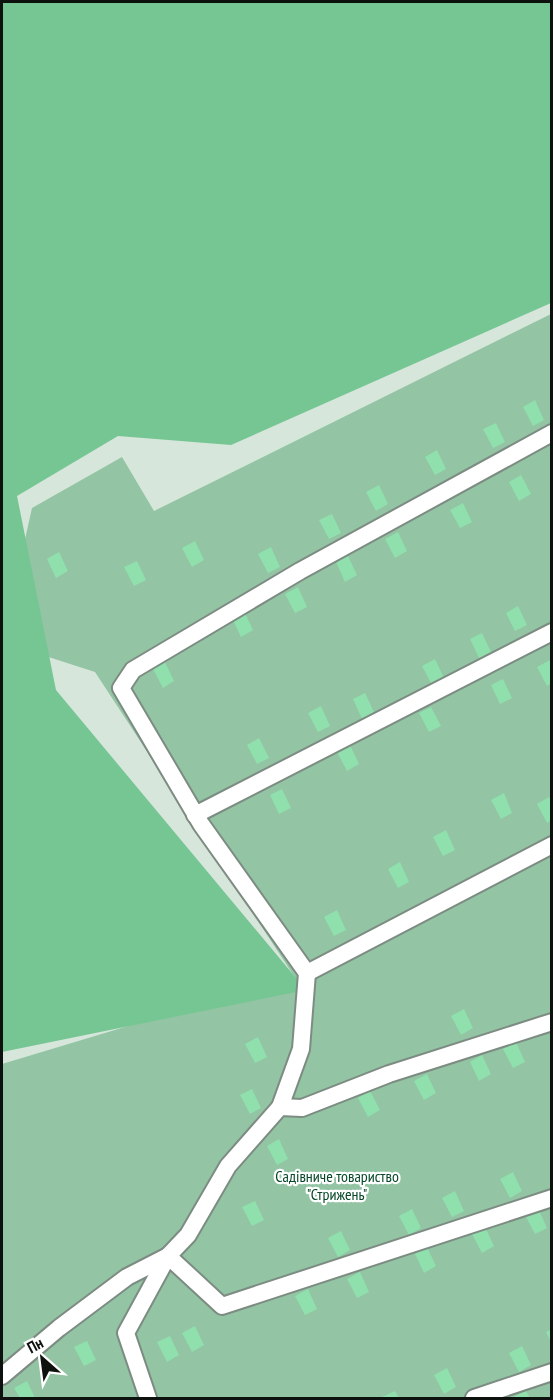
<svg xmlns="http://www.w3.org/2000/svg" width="553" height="1400" font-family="'PT Sans Narrow',sans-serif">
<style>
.green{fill:#93c4a4}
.forest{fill:#76c694}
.building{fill:#8fe0ad}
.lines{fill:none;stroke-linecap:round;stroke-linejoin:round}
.minor-casing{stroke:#7d8c82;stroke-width:20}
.minor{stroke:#fff;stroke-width:16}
.labels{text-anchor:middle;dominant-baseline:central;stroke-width:4.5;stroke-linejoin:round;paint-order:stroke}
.park-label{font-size:16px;fill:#074828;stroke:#fff}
</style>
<rect width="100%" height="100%" fill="#d7e6db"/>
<!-- green -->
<path class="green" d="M551,314V1398H2V1064L294,976L95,672L2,642L32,508L122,457L154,511Z"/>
<!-- forest -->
<path class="forest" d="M2,2H551V303L231,445L118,436L17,496L56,690L306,990L2,1052Z"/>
<!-- building -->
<g class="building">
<path d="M535,400L544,420L533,426L523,407Z"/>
<path d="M496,423L505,442L493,448L483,429Z"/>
<path d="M437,450L446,469L435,475L425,457Z"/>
<path d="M521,475L531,494L519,501L509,482Z"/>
<path d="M379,485L388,504L376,511L366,492Z"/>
<path d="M463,503L472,522L460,528L450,510Z"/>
<path d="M332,514L341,533L329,539L319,520Z"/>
<path d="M398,532L407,551L395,558L385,539Z"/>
<path d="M195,541L204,560L192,567L182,548Z"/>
<path d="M271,547L280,567L268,573L258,554Z"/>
<path d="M59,552L68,571L56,578L47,559Z"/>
<path d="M348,556L357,575L345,582L336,562Z"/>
<path d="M137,561L146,580L134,586L124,567Z"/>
<path d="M298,587L307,607L295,613L285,594Z"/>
<path d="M518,606L527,625L515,631L506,613Z"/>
<path d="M244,611L253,630L241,637L232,618Z"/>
<path d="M482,633L491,652L479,658L470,639Z"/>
<path d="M435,659L444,678L432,685L422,666Z"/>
<path d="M550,660L552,683L547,686L537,667Z"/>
<path d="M165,662L174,681L163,688L153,669Z"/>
<path d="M503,679L512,698L500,704L491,685Z"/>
<path d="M365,693L374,712L362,719L353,699Z"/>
<path d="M321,706L330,726L318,732L308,713Z"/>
<path d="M431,707L441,726L429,732L419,713Z"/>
<path d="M259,738L269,758L257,764L247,745Z"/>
<path d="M350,745L359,764L347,771L337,752Z"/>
<path d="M282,789L291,808L279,814L270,795Z"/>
<path d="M504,793L512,813L501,819L491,800Z"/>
<path d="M549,797L552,801V820L547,823L537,804Z"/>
<path d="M446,830L455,850L443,856L433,837Z"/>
<path d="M400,862L409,882L398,888L388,869Z"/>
<path d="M337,910L346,930L334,936L324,917Z"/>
<path d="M464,1009L473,1028L461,1035L451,1016Z"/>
<path d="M258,1037L267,1057L255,1063L245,1044Z"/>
<path d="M516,1042L525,1062L513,1068L503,1049Z"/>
<path d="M482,1055L491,1074L479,1081L470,1062Z"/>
<path d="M427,1074L436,1093L424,1100L414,1081Z"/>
<path d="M252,1089L261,1108L250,1114L240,1095Z"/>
<path d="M370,1091L380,1110L368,1117L358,1098Z"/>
<path d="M279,1139L288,1159L277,1165L267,1146Z"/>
<path d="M513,1172L522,1191L510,1198L500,1179Z"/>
<path d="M455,1191L464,1211L452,1217L442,1198Z"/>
<path d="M255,1201L264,1220L252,1226L242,1207Z"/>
<path d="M538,1208L547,1228L535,1234L525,1215Z"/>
<path d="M412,1209L421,1228L409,1235L399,1216Z"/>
<path d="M485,1227L494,1246L482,1253L472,1234Z"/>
<path d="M341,1231L350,1250L338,1257L328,1238Z"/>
<path d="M427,1247L436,1266L424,1273L415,1254Z"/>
<path d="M360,1272L369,1292L357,1298L347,1279Z"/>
<path d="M308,1289L317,1309L305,1315L295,1296Z"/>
<path d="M195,1326L204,1345L192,1352L182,1333Z"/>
<path d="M552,1329V1344L546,1332Z"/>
<path d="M170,1336L179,1355L167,1362L157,1342Z"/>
<path d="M87,1341L96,1360L84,1366L74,1347Z"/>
<path d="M522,1346L531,1365L519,1372L509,1353Z"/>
<path d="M447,1368L456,1387L444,1394L434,1375Z"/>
<path d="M27,1381L35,1398H20L14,1388Z"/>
<path d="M395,1391L399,1398H380Z"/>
<path d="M526,1391L530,1398H511Z"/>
</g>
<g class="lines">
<!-- minor casing -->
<g class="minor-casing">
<g id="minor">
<path d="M195,815L552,632"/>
<path d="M307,973L552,845"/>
<path d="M280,1107L302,1108L389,1074L552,1022"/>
<path d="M2,1376L59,1328L127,1277L168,1256L222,1306L552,1198"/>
<path d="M148,1398L126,1333L168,1256L188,1235L228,1166L280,1107L301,1049L307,973L201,824L121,688L133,670L300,571L552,433"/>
<path d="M474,1398L552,1372"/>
</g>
</g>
<!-- minor -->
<use href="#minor" class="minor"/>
</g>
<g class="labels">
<!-- park labels -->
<g class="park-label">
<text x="337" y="1176">Садівниче товариство<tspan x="337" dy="18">"Стрижень"</tspan></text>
</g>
</g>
<!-- border -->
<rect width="553" height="1400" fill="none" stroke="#0d120f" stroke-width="6"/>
<!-- north arrow -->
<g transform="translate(42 1358) rotate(332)" stroke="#ffffff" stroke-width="4.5" paint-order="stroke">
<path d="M0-4.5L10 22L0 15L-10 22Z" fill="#0d120f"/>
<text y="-9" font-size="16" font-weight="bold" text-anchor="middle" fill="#0d120f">Пн</text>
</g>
</svg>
